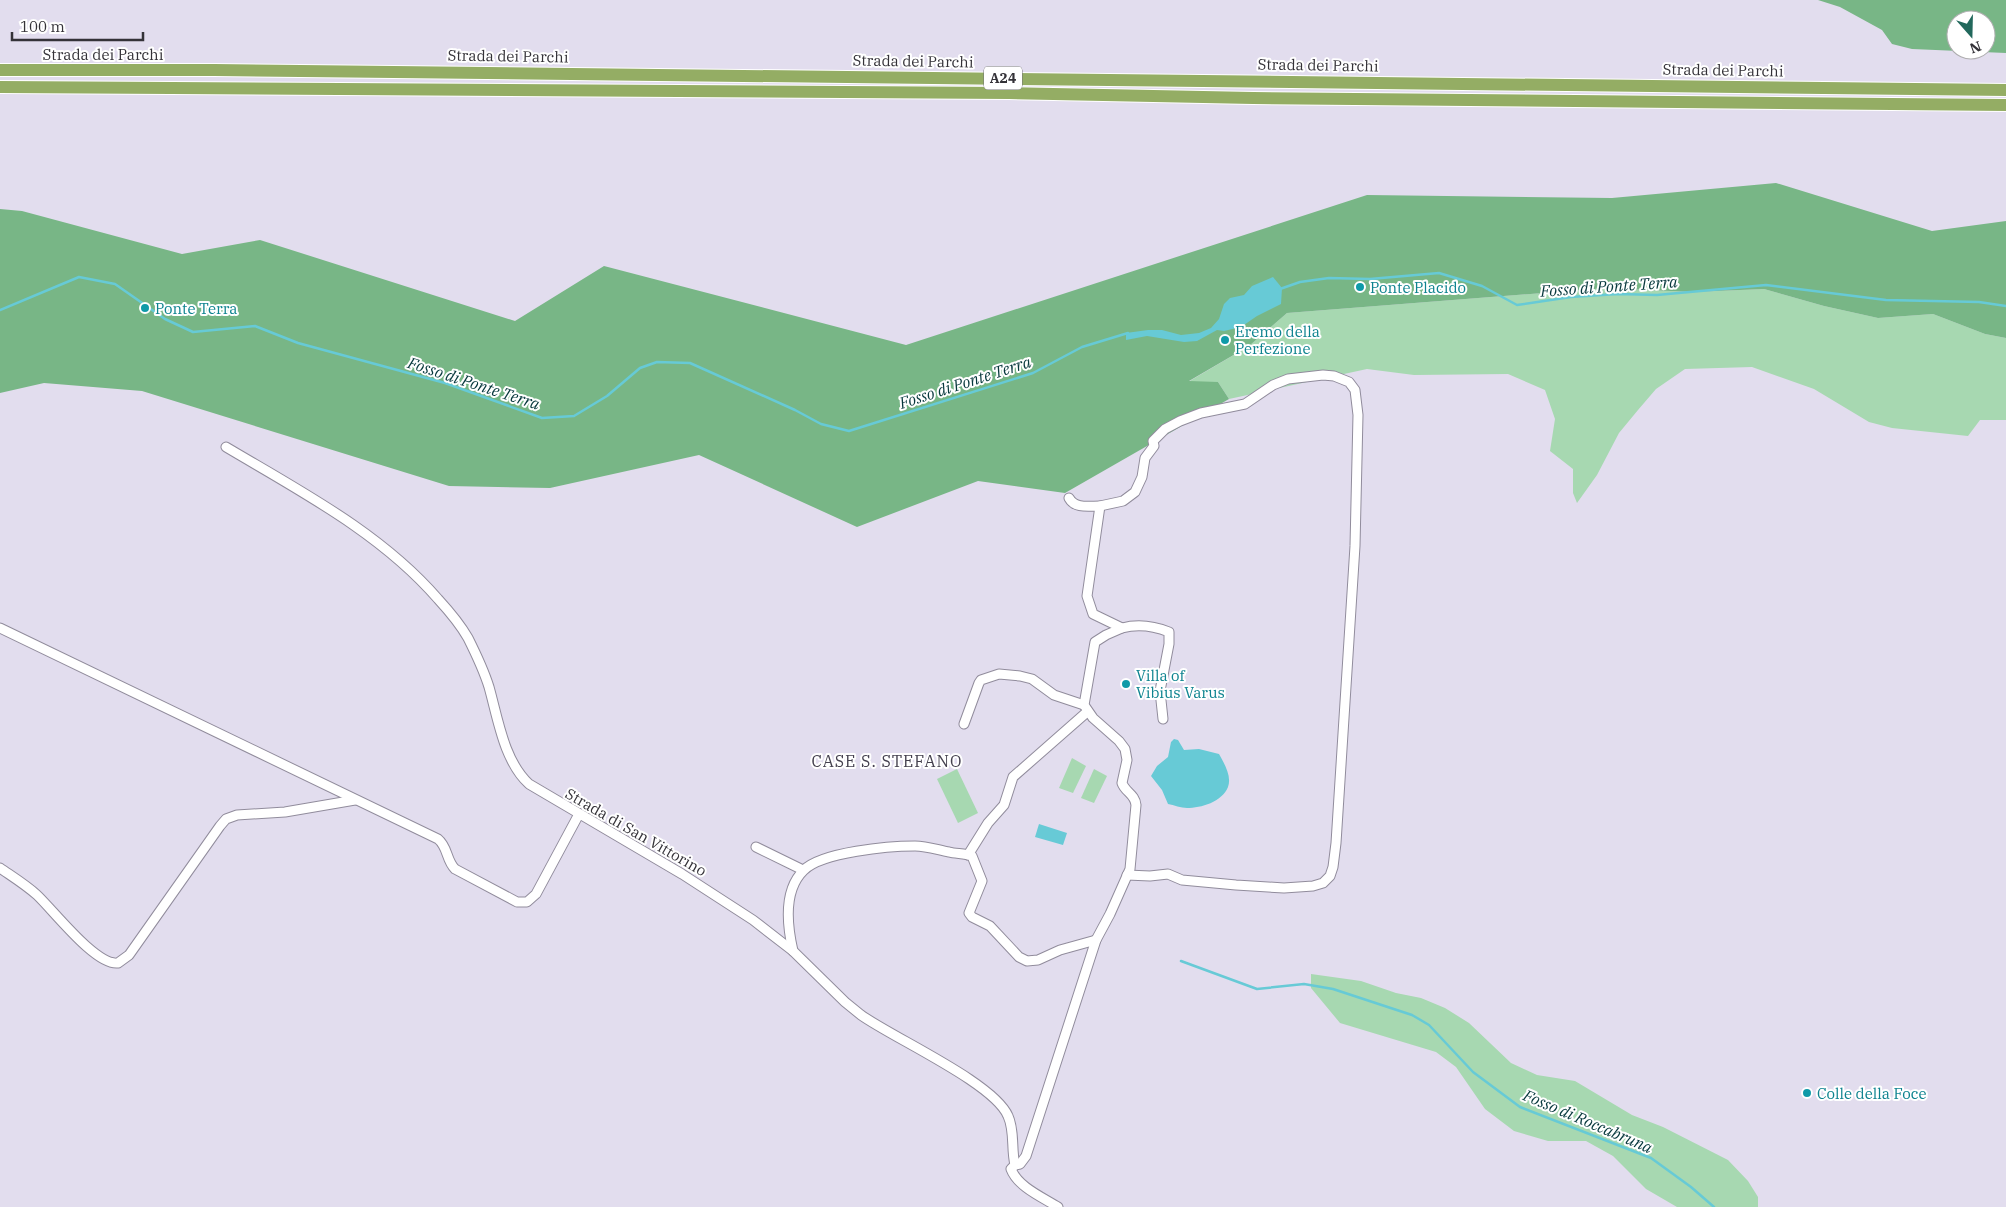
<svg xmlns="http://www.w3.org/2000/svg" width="2006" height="1207" font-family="'IBM Plex Serif',serif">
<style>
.green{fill:#a7d8b1}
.forest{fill:#78b686;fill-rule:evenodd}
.water{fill:#67cad6}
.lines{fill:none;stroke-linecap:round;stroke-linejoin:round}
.stream{stroke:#67cad6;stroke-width:2.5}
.minor-casing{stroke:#918c9c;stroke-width:11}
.highway-casing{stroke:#fff;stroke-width:14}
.minor{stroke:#fff;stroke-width:9}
.highway{stroke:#94ad64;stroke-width:12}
.culture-dot{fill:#0f9aa8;stroke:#fff;stroke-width:2}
.labels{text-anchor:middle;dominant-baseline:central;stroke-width:4;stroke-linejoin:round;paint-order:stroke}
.shield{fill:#fff;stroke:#717074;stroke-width:1}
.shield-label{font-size:14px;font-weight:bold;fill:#343238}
.street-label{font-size:15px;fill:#343238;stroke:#fff}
.culture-label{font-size:15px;fill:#0d838f;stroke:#fff;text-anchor:start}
.water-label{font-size:16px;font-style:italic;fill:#06373c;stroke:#fff}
.neighbourhood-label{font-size:16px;letter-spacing:1px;fill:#44404e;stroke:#fff}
</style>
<rect width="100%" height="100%" fill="#e2ddee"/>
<!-- green -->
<g class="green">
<path d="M1607,288L1692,292L1764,289L1824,306L1878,318L1933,314L1985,334L2006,338V420H1980L1968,436L1892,428L1869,422L1814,389L1752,367L1685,369L1656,389L1638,410L1619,433L1597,475L1577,503L1573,493V469L1550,451L1555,419L1545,390L1508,374L1414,375L1367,369L1229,399L1218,382H1188L1249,346L1287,313Z"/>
<path d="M1072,758L1086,766L1073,793L1059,788Z"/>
<path d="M957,769L978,813L958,823L937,779Z"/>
<path d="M1094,769L1107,776L1094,803L1081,798Z"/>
<path d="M1311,974L1361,981L1396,993L1421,998L1445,1008L1469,1023L1511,1063L1537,1075L1575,1081L1632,1115L1663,1127L1728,1160L1748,1181L1758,1197V1207H1677L1646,1189L1613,1156L1586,1141H1548L1514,1131L1485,1109L1456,1067L1436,1052L1340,1023L1311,988Z"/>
</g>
<!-- forest -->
<g class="forest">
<path d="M1818,0H2006V53L1912,49L1892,44L1882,30L1840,7ZM1956,20H1986V50H1956Z"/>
<path d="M1776,183L1932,231L2006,221V338L1985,334L1933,314L1878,318L1824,306L1764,289L1692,292L1607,288L1287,313L1249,346L1189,381L1218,382L1229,399L1065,493L978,481L857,527L699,455L550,488L449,486L142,391L44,383L0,393V209L22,211L182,254L260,240L515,321L604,266L906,345L1367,195L1612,198Z"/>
</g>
<!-- water -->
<g class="water">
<path d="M1273,277L1282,288L1281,304L1257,316L1241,327L1224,331L1217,330L1197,341L1184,342L1147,336L1126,340V333L1148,330H1162L1181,335L1199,333L1211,328L1219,319L1224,304L1230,298L1244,295L1252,286Z"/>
<path d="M1174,739L1178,740L1184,750L1199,749L1219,754C1224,763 1232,776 1228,787C1222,802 1201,808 1187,808C1181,808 1174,805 1168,804L1162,790L1151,776L1157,766L1168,757L1171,742Z"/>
<path d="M1039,824L1067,833L1063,845L1035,837Z"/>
</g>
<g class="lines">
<!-- stream -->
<g class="stream">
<path d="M1280,289L1300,282L1329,278L1370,279L1439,273L1482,286L1517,305L1571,297L1618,294L1657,295L1766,285L1886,300L1979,302L2006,306"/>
<path d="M0,310L79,277L115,284L165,319L193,332L255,326L298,343L445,383L542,418L574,416L607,396L640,368L657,362L690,363L795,410L821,424L849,431L1033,373L1082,347L1128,333"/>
<path d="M1181,961L1257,989L1304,984L1333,989L1412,1015L1429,1025L1473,1072L1520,1107L1651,1158L1691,1187L1714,1207"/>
</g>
<!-- minor casing -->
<g class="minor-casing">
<g id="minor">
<path d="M226,447C300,491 381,533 438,599C449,611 460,624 468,638C476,654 484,671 489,687C498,719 504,761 529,784L682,874L753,920L793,951L845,1002L861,1015C895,1039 994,1083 1008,1116C1015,1131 1011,1149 1015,1165L1011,1169C1018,1187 1042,1197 1058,1207"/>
<path d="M1100,506L1123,501L1135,492L1142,477L1145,458L1154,446L1153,441L1165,429L1180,421L1201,413L1245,404L1273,385L1288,379L1323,375L1334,376L1349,382L1355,390L1358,415L1355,546L1336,843L1333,867L1330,876L1323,883L1313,886L1284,888L1236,885L1182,880L1168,874L1150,876L1127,875"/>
<path d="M0,628L438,839C448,847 446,860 455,869L517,902H527L536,894L579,814"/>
<path d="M1122,628C1137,624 1154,626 1169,632V644L1160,691L1163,719"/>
<path d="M964,724L979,683L981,680L999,674L1020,676L1032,679L1054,695L1084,705"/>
<path d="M756,847L803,870"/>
<path d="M968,855L988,823L1004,805L1013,777L1087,712"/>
<path d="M0,868C13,877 26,885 37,895C54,911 96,966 118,963L129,955L220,826L226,819L237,815L285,812L355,800"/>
<path d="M793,951C787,925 783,890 804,870C822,852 889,846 915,846C927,846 938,850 949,852C956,854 965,853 972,856L982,881L969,913L972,917L990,926L1019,957L1027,961L1038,960L1060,950L1096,940"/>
<path d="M1015,1165L1020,1164L1026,1156L1096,940L1110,914L1130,869L1136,805C1135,794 1125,792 1122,783L1127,760L1125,749L1119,741L1093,718L1084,705L1095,642L1106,635L1122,628L1093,614L1087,596L1100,506C1089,506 1075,509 1069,498"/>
</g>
</g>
<!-- highway casing -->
<g class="highway-casing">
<g id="highway">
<path d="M0,70H214L2006,90"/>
<path d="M0,87L1009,93L1253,98L2006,105"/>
</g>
</g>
<!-- minor -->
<use href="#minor" class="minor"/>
<!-- highway -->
<use href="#highway" class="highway"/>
</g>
<!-- markers -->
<g class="culture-dot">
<circle cx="1360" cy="287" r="5"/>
<circle cx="145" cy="308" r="5"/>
<circle cx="1225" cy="340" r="5"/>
<circle cx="1126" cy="684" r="5"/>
<circle cx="1807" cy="1093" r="5"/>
</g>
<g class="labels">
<!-- shield labels -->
<rect class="shield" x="984" y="66.5" width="38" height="23" rx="4"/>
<g class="shield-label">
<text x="1003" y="78">A24</text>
</g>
<!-- street labels -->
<g class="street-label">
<text x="103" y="54">Strada dei Parchi</text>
<text transform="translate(508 56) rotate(1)">Strada dei Parchi</text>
<text transform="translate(913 61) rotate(1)">Strada dei Parchi</text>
<text transform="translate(1318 65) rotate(1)">Strada dei Parchi</text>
<text transform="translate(1723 70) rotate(1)">Strada dei Parchi</text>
<text transform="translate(636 832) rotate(30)">Strada di San Vittorino</text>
</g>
<!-- culture labels -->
<g class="culture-label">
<text x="1370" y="287">Ponte Placido</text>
<text x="155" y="308">Ponte Terra</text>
<text x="1235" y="331">Eremo della<tspan x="1235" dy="17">Perfezione</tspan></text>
<text x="1136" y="675">Villa of<tspan x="1136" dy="17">Vibius Varus</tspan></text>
<text x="1817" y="1093">Colle della Foce</text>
</g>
<!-- water labels -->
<g class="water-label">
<text transform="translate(1609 286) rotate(-4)">Fosso di Ponte Terra</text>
<text transform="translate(965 382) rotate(-18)">Fosso di Ponte Terra</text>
<text transform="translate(474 383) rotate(18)">Fosso di Ponte Terra</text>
<text transform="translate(1588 1121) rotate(23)">Fosso di Roccabruna</text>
</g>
<!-- neighbourhood labels -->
<g class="neighbourhood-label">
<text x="887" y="761">CASE S. STEFANO</text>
</g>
</g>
<!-- north arrow -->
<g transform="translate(1971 35) rotate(160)"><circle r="24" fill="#ffffff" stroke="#aeadaf"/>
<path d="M0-4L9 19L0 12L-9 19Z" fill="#22685c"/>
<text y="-8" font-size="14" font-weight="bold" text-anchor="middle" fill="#343238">N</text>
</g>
<!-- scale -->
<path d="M12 32v8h131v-8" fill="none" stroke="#343238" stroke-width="2.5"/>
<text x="20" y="32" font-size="15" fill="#343238" stroke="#ffffff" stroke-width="4" paint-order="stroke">100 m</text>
</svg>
